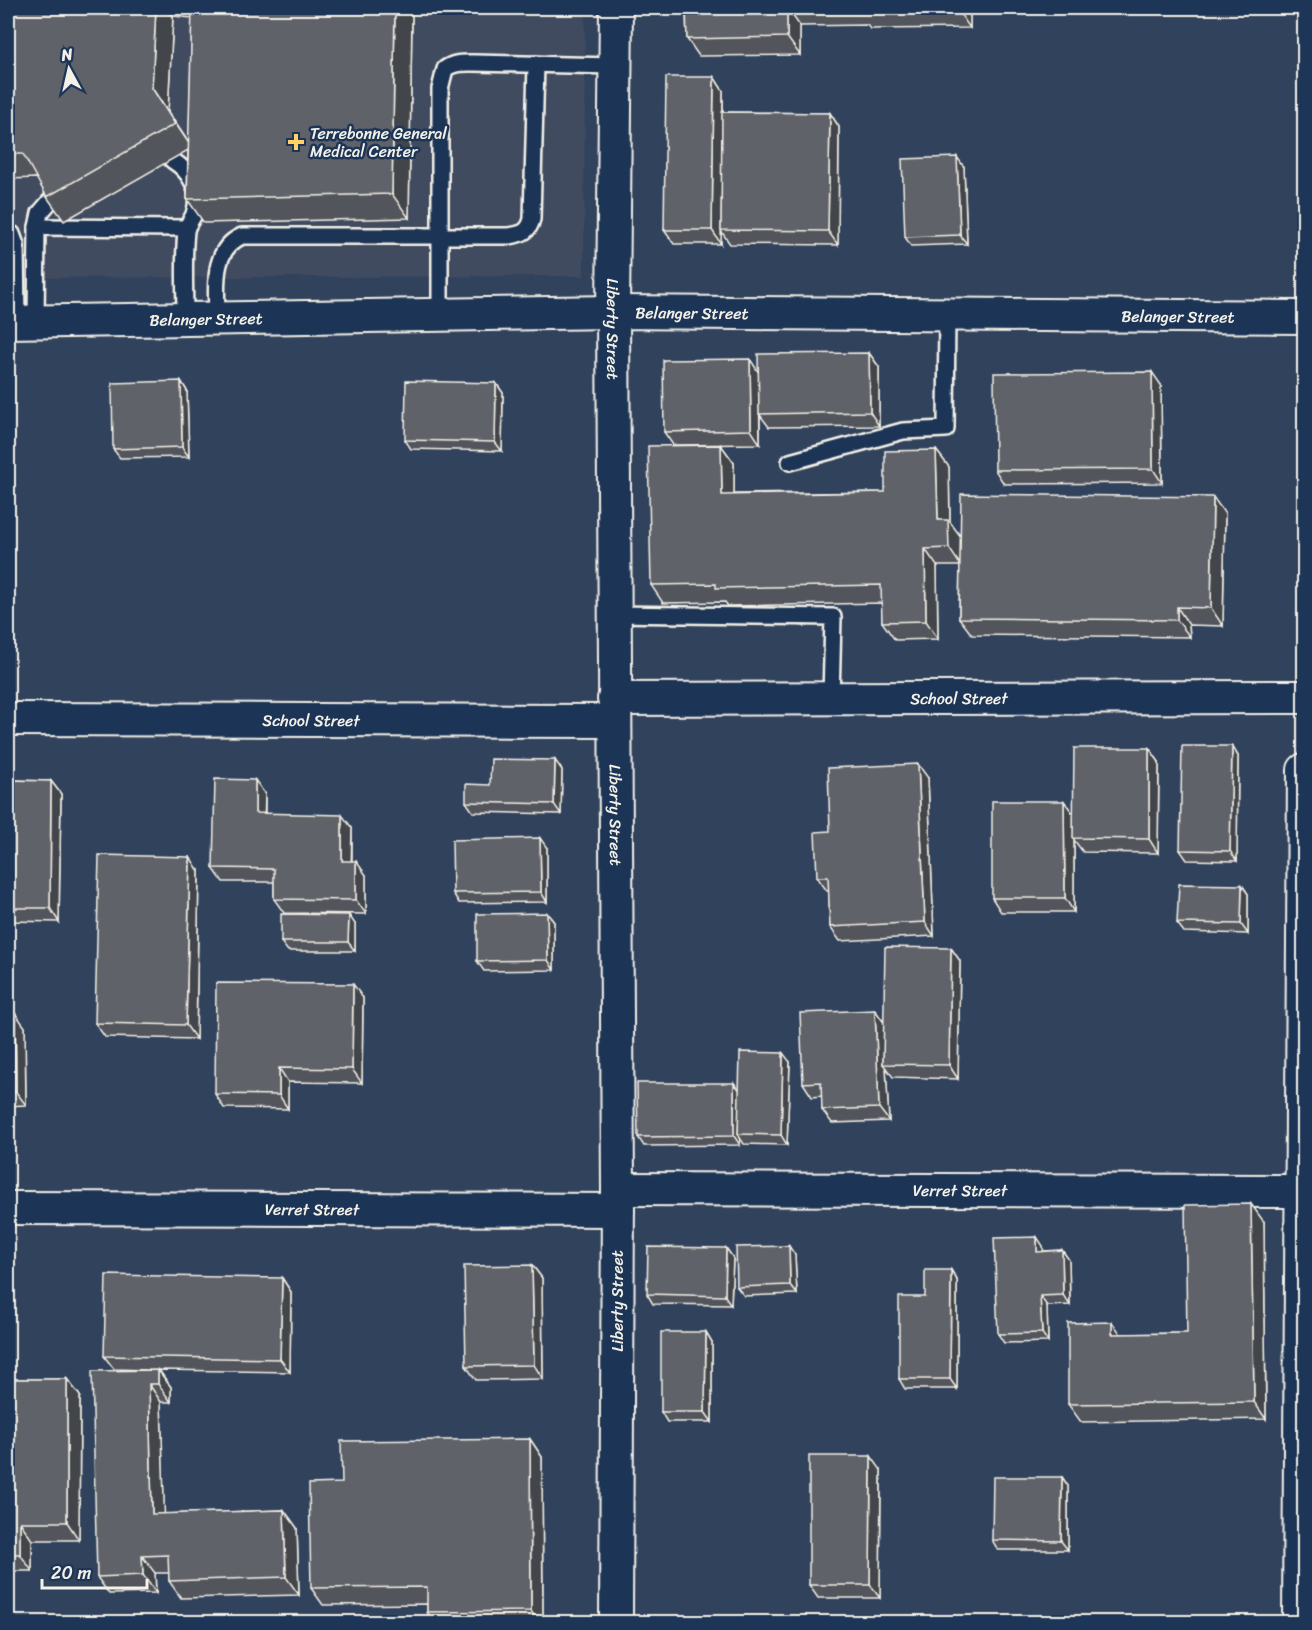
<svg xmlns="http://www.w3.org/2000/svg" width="1312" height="1630" font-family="Sriracha,sans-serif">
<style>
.built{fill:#3f4c61}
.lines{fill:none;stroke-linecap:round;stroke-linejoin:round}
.lane-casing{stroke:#f4f1e8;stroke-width:20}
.street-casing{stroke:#f4f1e8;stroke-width:36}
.lane{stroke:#1d3557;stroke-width:15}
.street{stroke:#1d3557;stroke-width:32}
.wall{fill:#53545b;stroke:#f4f1e8;stroke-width:1.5;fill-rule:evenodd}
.shaded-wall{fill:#43454a;stroke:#f4f1e8;stroke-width:1.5}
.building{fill:#60626a;stroke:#f4f1e8;stroke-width:1.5}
.poi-dot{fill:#ffd166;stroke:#1d3557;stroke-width:2}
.labels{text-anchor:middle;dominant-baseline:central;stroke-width:5;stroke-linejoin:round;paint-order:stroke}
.poi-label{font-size:16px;fill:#f4f1e8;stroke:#1d3557;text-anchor:start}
.street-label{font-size:16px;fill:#f4f1e8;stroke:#1d3557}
</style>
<rect width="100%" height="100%" fill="#31425d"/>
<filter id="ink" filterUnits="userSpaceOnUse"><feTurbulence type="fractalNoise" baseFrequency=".0167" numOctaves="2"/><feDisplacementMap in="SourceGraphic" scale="12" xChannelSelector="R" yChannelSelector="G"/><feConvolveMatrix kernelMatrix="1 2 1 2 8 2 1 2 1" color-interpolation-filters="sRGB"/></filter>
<g filter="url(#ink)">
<!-- built -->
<path class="built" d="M8,8H585L584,276L8,278Z"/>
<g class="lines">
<!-- lane casing -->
<g class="lane-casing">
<g id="lane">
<path d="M172,160C191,172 202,191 194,214C192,220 187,224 186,231C183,259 185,290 185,319"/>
<path d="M37,227L186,228"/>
<path d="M8,233L12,234L16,245L17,321"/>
<path d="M440,315V89L445,69C454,62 464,63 474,63L615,66"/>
<path d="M217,318C217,289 210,250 242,236H509C522,234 529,232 532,219L536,64"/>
<path d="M36,321L37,227L40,213L52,199"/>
<path d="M790,462L903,431L946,429L947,314"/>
<path d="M614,614L833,617L831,699"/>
</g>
</g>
<!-- street casing -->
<g class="street-casing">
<g id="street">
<path id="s1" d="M616,8L613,312L618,1189L616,1622"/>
<path id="s2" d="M8,322L613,312L1304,317"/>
<path id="s3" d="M614,699L1304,697"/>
<path id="s4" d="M8,719L614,721"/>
<path id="s5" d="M618,1189L1303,1191"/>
<path id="s6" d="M8,1208L618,1210"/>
<path d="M1299,1622L1304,770"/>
</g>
</g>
<!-- lane -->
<use href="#lane" class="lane"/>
<!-- street -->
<use href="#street" class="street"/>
</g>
<!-- wall -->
<g class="wall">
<path d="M8,8H406L412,16L409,218L204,223L187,199L188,150L64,221L47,197L37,178L8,179ZM173,16L192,18L189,143L168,112Z"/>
<path d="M683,8H970V28L870,29L867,25L800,26V55L699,56L687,39L686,12Z"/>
<path d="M714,77L723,91V112L830,113L839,127L838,245L730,244L721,231V244H674L664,230Z"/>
<path d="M964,167L967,244L911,246L905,237Z"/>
<path d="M869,353L879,367V426L769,427L760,415V444L673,445L664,432L758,372Z"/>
<path d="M181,381L187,391L189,457L120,458L113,449Z"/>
<path d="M496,383L503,393L502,451L411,449L405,440Z"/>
<path d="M1161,385L1162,483L1004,484L995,470Z"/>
<path d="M721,445L734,463V494L885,492L936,450L949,467L950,522L960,537L1225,514L1223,626L1189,625L1190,637L972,635L959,618L960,566H937L938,639L895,640L882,622V603L728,606L725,602L663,603L651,585Z"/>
<path d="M1232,746L1238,756L1237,861L1187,860L1180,850Z"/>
<path d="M1149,748L1159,762L1158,853L1083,852L1074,840V912H1001L992,898L1064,801L1073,814Z"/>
<path d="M562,770L561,814L473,812L466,802L490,785Z"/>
<path d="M928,778L934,936L840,941L830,927L829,891H827L817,877L830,831Z"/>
<path d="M8,780L51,781L61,794L59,922L8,921Z"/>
<path d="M265,794V814L352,828V861L366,875V914L284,913L274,899V882H223L213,868Z"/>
<path d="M547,848V902L459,903L453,893Z"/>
<path d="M199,871L196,1039L105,1037L95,1023Z"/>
<path d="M1242,885L1248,894V934L1184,932L1177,923Z"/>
<path d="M547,913L554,922V970L484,971L477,961Z"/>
<path d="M355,924V951H288L281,942Z"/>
<path d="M951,948L960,961L958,1079L893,1077L886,1068L889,1121L832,1123L822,1110V1096L812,1097L803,1083L875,1010L884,1023Z"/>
<path d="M363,998L362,1083L288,1082V1109L224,1108L215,1094Z"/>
<path d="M8,1013L25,1027L26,1105L8,1106Z"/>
<path d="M790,1062L787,1145L744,1144L740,1138V1145L644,1146L638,1137L734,1083L739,1090Z"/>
<path d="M1264,1222L1266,1419L1081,1422L1068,1404L1120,1334L1187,1333Z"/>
<path d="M1043,1246V1251L1062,1250L1069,1260L1070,1305L1047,1306L1048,1342L1004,1343L998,1334Z"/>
<path d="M726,1248L733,1258L731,1305L653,1304L647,1294Z"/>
<path d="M795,1255L797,1294L744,1296L737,1287Z"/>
<path d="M532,1265L542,1278L543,1379L476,1380L466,1366Z"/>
<path d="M951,1270L957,1280V1389H905L899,1379L925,1297Z"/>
<path d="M282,1278L291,1292L290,1372L159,1370L171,1387V1402H161L164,1514L284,1510L297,1528L299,1595L181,1598L169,1581V1573H155L156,1593L109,1594L97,1577L146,1370L114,1369L104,1356Z"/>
<path d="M706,1332L712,1342V1422H667L661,1412Z"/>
<path d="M8,1379H67L80,1396L79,1540H32V1571H8Z"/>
<path d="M530,1439L542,1457L543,1623H434L427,1612V1604L323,1605L311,1588L342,1483Z"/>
<path d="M881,1470L880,1598H818L809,1585Z"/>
<path d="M1062,1477L1068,1486V1550H998L992,1540Z"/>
</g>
<!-- shaded-wall -->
<g class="shaded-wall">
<path d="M156,8H167L173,16L168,112L192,148L152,88Z"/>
<path d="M395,8H406L412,16L409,218L392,194Z"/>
<path d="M787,8L800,26V55L787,37Z"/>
<path d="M958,8H970V28L958,11Z"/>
<path d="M714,77L723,91L721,244L712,230Z"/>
<path d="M830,113L839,127L838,245L828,231Z"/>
<path d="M957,157L964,167L967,244L960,235Z"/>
<path d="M869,353L879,367V426L870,412Z"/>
<path d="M750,359L759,373L760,444L751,430Z"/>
<path d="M1152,372L1161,385L1162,483L1153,469Z"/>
<path d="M181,381L187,391L189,457L182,447Z"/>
<path d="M496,383L503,393L502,451L495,442Z"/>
<path d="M721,445L734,463V512L722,495Z"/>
<path d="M936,450L949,467L950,522L961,537V566L949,548L938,520Z"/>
<path d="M1213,497L1225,514L1223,626L1211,608Z"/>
<path d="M925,549L937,566L938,639L926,621Z"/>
<path d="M1177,607L1189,625L1190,637L1177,620Z"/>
<path d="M1232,746L1238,756L1237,861L1230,851Z"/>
<path d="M1149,748L1159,762L1158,853L1149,839Z"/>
<path d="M555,760L562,770L561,814L554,804Z"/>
<path d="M918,764L928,778L934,936L925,922Z"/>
<path d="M255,780L265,794L264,827L255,813Z"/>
<path d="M51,781L61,794L59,922L50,908Z"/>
<path d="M1064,801L1074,815V912L1065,898Z"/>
<path d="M342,815L352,828L351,875L342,861Z"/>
<path d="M540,838L547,848V902L541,892Z"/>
<path d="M190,857L199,871L196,1039L186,1025Z"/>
<path d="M356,861L366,875V914L356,900Z"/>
<path d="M1242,885L1248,894V934L1241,924Z"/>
<path d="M547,913L554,922V970L548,960Z"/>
<path d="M349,915L355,924V951L348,942Z"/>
<path d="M951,948L960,961L958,1079L949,1065Z"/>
<path d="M353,984L363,998L362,1083L352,1069Z"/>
<path d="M875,1010L885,1024L883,1064L886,1068L889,1121L879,1108Z"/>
<path d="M15,1013L25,1027L26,1105L16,1092Z"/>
<path d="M783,1053L790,1062L787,1145L781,1135Z"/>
<path d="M279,1068L288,1082V1109L279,1095Z"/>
<path d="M734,1083L741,1092L738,1134L740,1138V1145L734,1136Z"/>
<path d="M1251,1204L1264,1222L1266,1419L1254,1402Z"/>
<path d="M1037,1237L1043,1246L1044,1261L1037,1252Z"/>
<path d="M789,1246L795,1255L797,1294L790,1285Z"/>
<path d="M726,1248L733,1258L731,1305L725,1296Z"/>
<path d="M1062,1250L1069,1260L1070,1305L1063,1295Z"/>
<path d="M532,1265L542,1278L543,1379L534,1365Z"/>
<path d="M951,1270L957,1280V1389L950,1379Z"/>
<path d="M282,1278L291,1292L290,1372L280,1359Z"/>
<path d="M1040,1296L1047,1306L1048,1342L1042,1333Z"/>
<path d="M1112,1322L1125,1340L1112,1334Z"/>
<path d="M706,1332L712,1342V1422L705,1412Z"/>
<path d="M158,1370L171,1387V1402L158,1384Z"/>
<path d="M67,1379L80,1396L79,1540L67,1522Z"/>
<path d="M149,1384L161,1402L165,1531L152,1514Z"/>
<path d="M530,1439L542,1457L543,1623H539L531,1611Z"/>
<path d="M871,1456L881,1470L880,1598L870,1585Z"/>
<path d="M1062,1477L1068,1486V1550L1061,1541Z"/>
<path d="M284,1510L297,1528L299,1595L286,1577Z"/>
<path d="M20,1522L32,1540V1571L20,1554Z"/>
<path d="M142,1556L155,1573L156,1593L143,1575Z"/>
</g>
<!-- building -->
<g class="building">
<path d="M8,8H156L152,88L175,124L47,197L23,154H8Z"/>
<path d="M192,8H395L392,194L187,199Z"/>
<path d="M686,8H958V11L858,12V8H787V37L687,39Z"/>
<path d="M666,77H714L712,230H664Z"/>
<path d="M722,112L830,113L828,231L721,230Z"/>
<path d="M957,157L960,235L905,237L902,159Z"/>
<path d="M869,353L870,412L759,414L758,354Z"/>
<path d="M750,359L751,430L664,432L663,360Z"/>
<path d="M1152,372L1153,469L995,470L994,373Z"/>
<path d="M181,381L182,447L113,449L112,383Z"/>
<path d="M406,381L496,383L495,442L405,440Z"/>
<path d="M721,445L722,495L885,492V451L936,450L938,520H948L949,548L925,549L926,621L882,622L881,585L716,588V584L651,585L648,446Z"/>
<path d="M961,494L1213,497L1211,608L1177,607V620L959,618Z"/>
<path d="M1182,746H1232L1230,851L1180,850Z"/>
<path d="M1074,748H1149V839L1073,838Z"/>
<path d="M491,759L555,760L554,804L466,802V784L490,785Z"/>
<path d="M918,764L925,922L830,927L828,877H817L815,832L830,831L828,768Z"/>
<path d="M215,779L255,780V813L342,815V861H356V900L274,899V869L213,868Z"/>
<path d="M8,780L51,781L50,908H8Z"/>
<path d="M992,801H1064L1065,898H992Z"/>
<path d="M540,838L541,892L453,893L452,840Z"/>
<path d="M99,855L190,857L186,1025L95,1023Z"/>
<path d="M1179,884L1242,885L1241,924L1177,923Z"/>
<path d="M547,913L548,960L477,961V914Z"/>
<path d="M281,914L349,915L348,942H281Z"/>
<path d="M885,947L951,948L949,1065L883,1064Z"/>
<path d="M216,983L353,984L352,1069L279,1068V1095L215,1094Z"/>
<path d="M875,1010L879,1108L822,1110L821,1082L803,1083L800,1013Z"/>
<path d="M8,1013H15L16,1092H8Z"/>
<path d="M740,1052L783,1053L781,1135L738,1134Z"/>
<path d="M637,1083H734V1136L638,1137Z"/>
<path d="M1251,1204L1254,1402L1068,1404V1323L1112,1322V1334L1187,1333L1185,1205Z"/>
<path d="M1037,1237V1252L1062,1250L1063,1295L1040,1296L1042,1333L998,1334L994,1238Z"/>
<path d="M789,1246L790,1285L737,1287L736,1247Z"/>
<path d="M648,1247L726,1248L725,1296L647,1294Z"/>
<path d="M532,1265L534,1365L466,1366L464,1266Z"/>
<path d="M925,1270H951L950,1379H899V1297H925Z"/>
<path d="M106,1275L282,1278L280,1359L104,1356Z"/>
<path d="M661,1332H706L705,1412H661Z"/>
<path d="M158,1370V1384H149L152,1514L284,1510L286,1577L169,1581L168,1555L142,1556L143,1575L97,1577L92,1371Z"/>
<path d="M8,1379H67V1522H20V1554H8Z"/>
<path d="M530,1439L531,1611L427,1612V1587L311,1588L309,1484L342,1483L341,1441Z"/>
<path d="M809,1456H871L870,1585H809Z"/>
<path d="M993,1477H1062L1061,1541L992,1540Z"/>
</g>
</g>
<!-- markers -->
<path class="poi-dot" d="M293 133h6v6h6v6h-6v6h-6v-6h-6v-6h6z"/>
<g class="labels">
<!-- poi labels -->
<g class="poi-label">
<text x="310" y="133">Terrebonne General<tspan x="310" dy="18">Medical Center</tspan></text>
</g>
<!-- street labels -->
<g class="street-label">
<text stroke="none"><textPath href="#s2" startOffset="684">Belanger Street</textPath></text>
<text stroke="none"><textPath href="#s2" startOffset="1170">Belanger Street</textPath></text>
<text stroke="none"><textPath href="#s2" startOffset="198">Belanger Street</textPath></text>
<text stroke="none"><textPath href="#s1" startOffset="321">Liberty Street</textPath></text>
<text stroke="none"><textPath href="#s3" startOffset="345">School Street</textPath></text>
<text stroke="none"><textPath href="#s4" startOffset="303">School Street</textPath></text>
<text stroke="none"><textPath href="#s1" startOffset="807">Liberty Street</textPath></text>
<text stroke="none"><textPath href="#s5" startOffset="342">Verret Street</textPath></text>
<text stroke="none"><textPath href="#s6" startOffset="304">Verret Street</textPath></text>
<text transform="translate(617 1301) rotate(-90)">Liberty Street</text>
</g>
</g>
<!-- margin -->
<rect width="1312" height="1630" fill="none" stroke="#1d3557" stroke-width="30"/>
<rect x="15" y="15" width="1282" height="1600" fill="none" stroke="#f4f1e8" stroke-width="2" filter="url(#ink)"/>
<!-- north arrow -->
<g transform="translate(69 69) rotate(352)" stroke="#1d3557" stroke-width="4.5" paint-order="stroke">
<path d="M0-4.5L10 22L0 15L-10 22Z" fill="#f4f1e8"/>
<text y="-9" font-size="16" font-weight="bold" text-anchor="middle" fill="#f4f1e8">N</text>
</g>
<!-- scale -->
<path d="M42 1579v9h105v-9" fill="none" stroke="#f4f1e8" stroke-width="3"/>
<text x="51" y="1579" font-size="18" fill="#f4f1e8" stroke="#1d3557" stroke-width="4.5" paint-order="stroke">20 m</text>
</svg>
